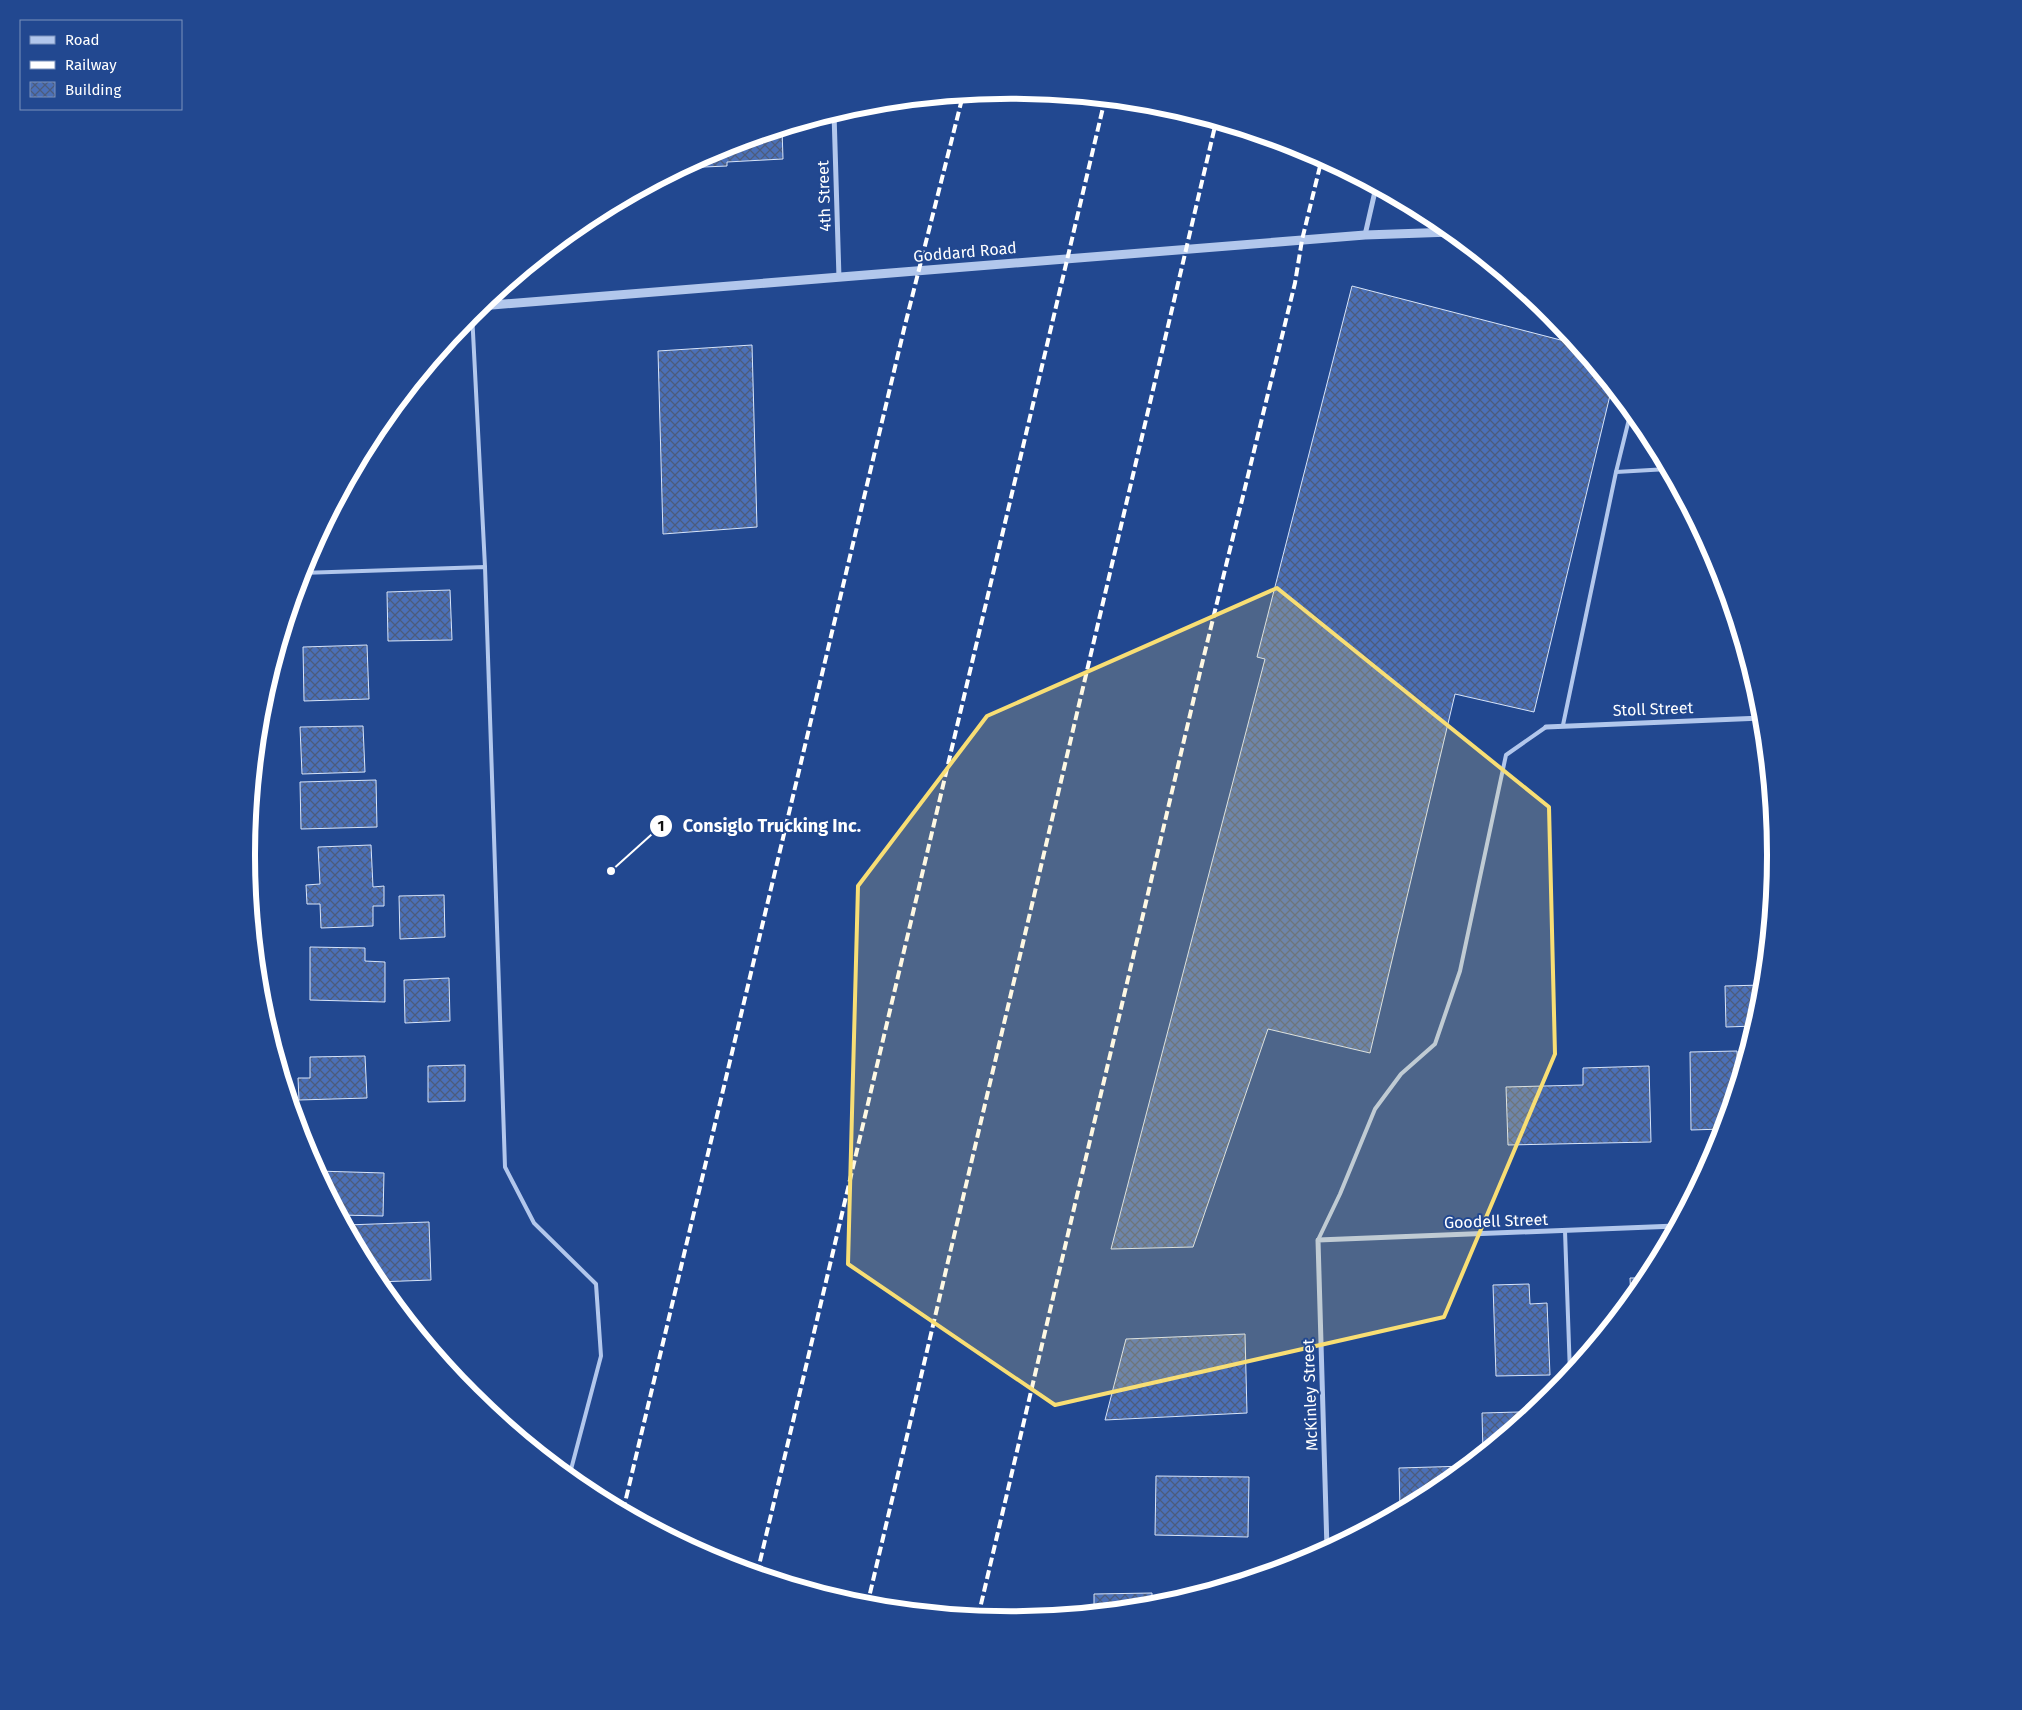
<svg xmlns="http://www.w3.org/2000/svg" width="2022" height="1710" font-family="'Fira Sans',sans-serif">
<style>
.building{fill:url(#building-cross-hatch);stroke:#d7e4f9}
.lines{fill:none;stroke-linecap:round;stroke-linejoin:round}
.service{stroke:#b2c7ec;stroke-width:4}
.minor{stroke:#b2c7ec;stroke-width:5}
.tertiary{stroke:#b2c7ec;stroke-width:9}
.rail{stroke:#fff;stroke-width:4;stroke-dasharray:9 4;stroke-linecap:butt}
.marked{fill:#f8de74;fill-opacity:0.2;stroke:#f8de74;stroke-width:4;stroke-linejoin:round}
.labels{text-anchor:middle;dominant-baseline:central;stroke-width:4;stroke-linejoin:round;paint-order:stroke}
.street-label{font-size:16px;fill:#fff;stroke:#224890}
.rim{fill:none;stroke:#fff;stroke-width:6}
.leader{fill:none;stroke:#fff;stroke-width:2}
.callout-dot{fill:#fff;stroke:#224890;stroke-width:2}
.mark-label{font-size:15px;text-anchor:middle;font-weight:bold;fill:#111}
.callout-label{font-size:18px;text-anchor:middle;font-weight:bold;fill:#fff;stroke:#224890;stroke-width:4;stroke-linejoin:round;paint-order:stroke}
</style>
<defs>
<pattern id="building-cross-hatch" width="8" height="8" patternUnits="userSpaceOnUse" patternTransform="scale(1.25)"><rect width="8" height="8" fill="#4b70b7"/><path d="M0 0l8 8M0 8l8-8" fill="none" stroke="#4c5c7c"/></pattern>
</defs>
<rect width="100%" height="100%" fill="#224890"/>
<!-- building -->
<g class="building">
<path d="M782,129L783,159L727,162V166L681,168L719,148Z"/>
<path d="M1352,286L1576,344L1612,387L1534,712L1455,694L1370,1053L1268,1029L1193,1247L1111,1249L1265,659L1257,657Z"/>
<path d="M752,345L757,527L663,534L658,351Z"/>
<path d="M450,590L452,640L388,641L387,592Z"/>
<path d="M367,645L369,699L304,701L303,647Z"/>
<path d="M363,726L365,772L302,774L300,727Z"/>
<path d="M376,780L377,827L301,829L300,782Z"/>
<path d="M371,845L373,887L384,886V906H373V926L321,928L320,904H307L306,885L320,884L318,847Z"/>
<path d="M444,895L445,937L400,939L399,896Z"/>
<path d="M310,947L365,948V961L385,962V1002L310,1000Z"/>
<path d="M449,978L450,1021L405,1023L404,980Z"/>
<path d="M1763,985L1761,1005L1755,1026L1726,1027L1725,986Z"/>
<path d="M1737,1051L1738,1081L1723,1129L1691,1130L1690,1052Z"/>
<path d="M365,1056L367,1098L299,1100L298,1078H310V1057Z"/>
<path d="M465,1065V1101L428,1102V1066Z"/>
<path d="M1649,1066L1651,1142L1508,1145L1506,1087L1583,1085V1068Z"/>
<path d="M317,1171L384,1173L383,1216L340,1215Z"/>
<path d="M429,1222L431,1280L377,1282L346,1225Z"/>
<path d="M1630,1278H1648L1631,1300Z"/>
<path d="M1529,1284L1530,1304L1547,1303L1550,1375L1496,1376L1493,1285Z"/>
<path d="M1245,1334L1247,1413L1105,1420L1126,1339Z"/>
<path d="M1519,1412V1423L1483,1453L1482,1413Z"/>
<path d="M1466,1466L1436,1491L1400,1510L1399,1468Z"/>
<path d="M1156,1476L1249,1477L1248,1537L1155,1535Z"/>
<path d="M1152,1593V1606L1094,1612V1594Z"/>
</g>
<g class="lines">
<!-- service -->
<g class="service">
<path d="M472,313L485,567"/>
<path d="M1616,472L1668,469"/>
<path d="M301,573L485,567L505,1167L534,1223L596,1284L601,1356L569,1477"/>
<path d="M1563,725L1616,472L1631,411"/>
<path d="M1565,1231L1570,1374"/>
<path d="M1318,1240L1340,1194L1375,1109L1401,1074L1435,1044L1460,971L1506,755L1546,727"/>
</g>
<!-- minor -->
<g class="minor">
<path d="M834,113L839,278"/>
<path d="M1365,235L1376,187"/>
<path d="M1546,727L1762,718"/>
<path d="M1327,1549L1318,1240L1676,1226"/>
</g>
<!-- tertiary -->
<path class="tertiary" d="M480,306L1365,235L1452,232"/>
<!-- rail -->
<g class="rail">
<path d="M623,1511L905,325L963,95"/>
<path d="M757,1574L1105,99"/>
<path d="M867,1606L1216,122"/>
<path d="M978,1617L1201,668L1295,283L1302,240L1322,158"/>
</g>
</g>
<!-- marked area -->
<path class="marked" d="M1277,588L1549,807L1555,1054L1444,1317L1055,1405L848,1264L858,886L987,716Z"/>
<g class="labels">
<!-- street labels -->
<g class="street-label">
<text transform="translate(824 196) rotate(-92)">4th Street</text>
<text transform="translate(965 252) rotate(-5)">Goddard Road</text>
<text transform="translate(1653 709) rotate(-2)">Stoll Street</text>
<text transform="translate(1496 1221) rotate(-2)">Goodell Street</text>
<text transform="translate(1310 1395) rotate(-92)">McKinley Street</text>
</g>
</g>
<!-- crop -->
<path d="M0 0H2022V1710H0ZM255 855a756 756 0 1 1 1512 0a756 756 0 1 1-1512 0Z" fill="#224890" fill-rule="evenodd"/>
<path class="rim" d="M255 855a756 756 0 1 1 1512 0a756 756 0 1 1-1512 0Z"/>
<!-- callouts -->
<path class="leader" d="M611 871L661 826"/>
<g class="callout-dot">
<circle cx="611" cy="871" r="5"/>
<circle cx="661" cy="826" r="12"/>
</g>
<g class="mark-label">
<text x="661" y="831">1</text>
</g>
<g class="callout-label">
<text x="772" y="832">Consiglo Trucking Inc.</text>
</g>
<!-- legend -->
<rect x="20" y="20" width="162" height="90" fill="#224890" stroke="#7a91bc"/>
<rect x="30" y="36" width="25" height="8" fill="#b2c7ec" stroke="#7a91bc"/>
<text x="65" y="45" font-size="15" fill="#ffffff">Road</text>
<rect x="30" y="61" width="25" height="8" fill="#ffffff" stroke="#7a91bc"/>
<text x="65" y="70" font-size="15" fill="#ffffff">Railway</text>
<rect x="30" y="82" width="25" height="15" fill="url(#building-cross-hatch)" stroke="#7a91bc"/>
<text x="65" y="95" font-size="15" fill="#ffffff">Building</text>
</svg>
